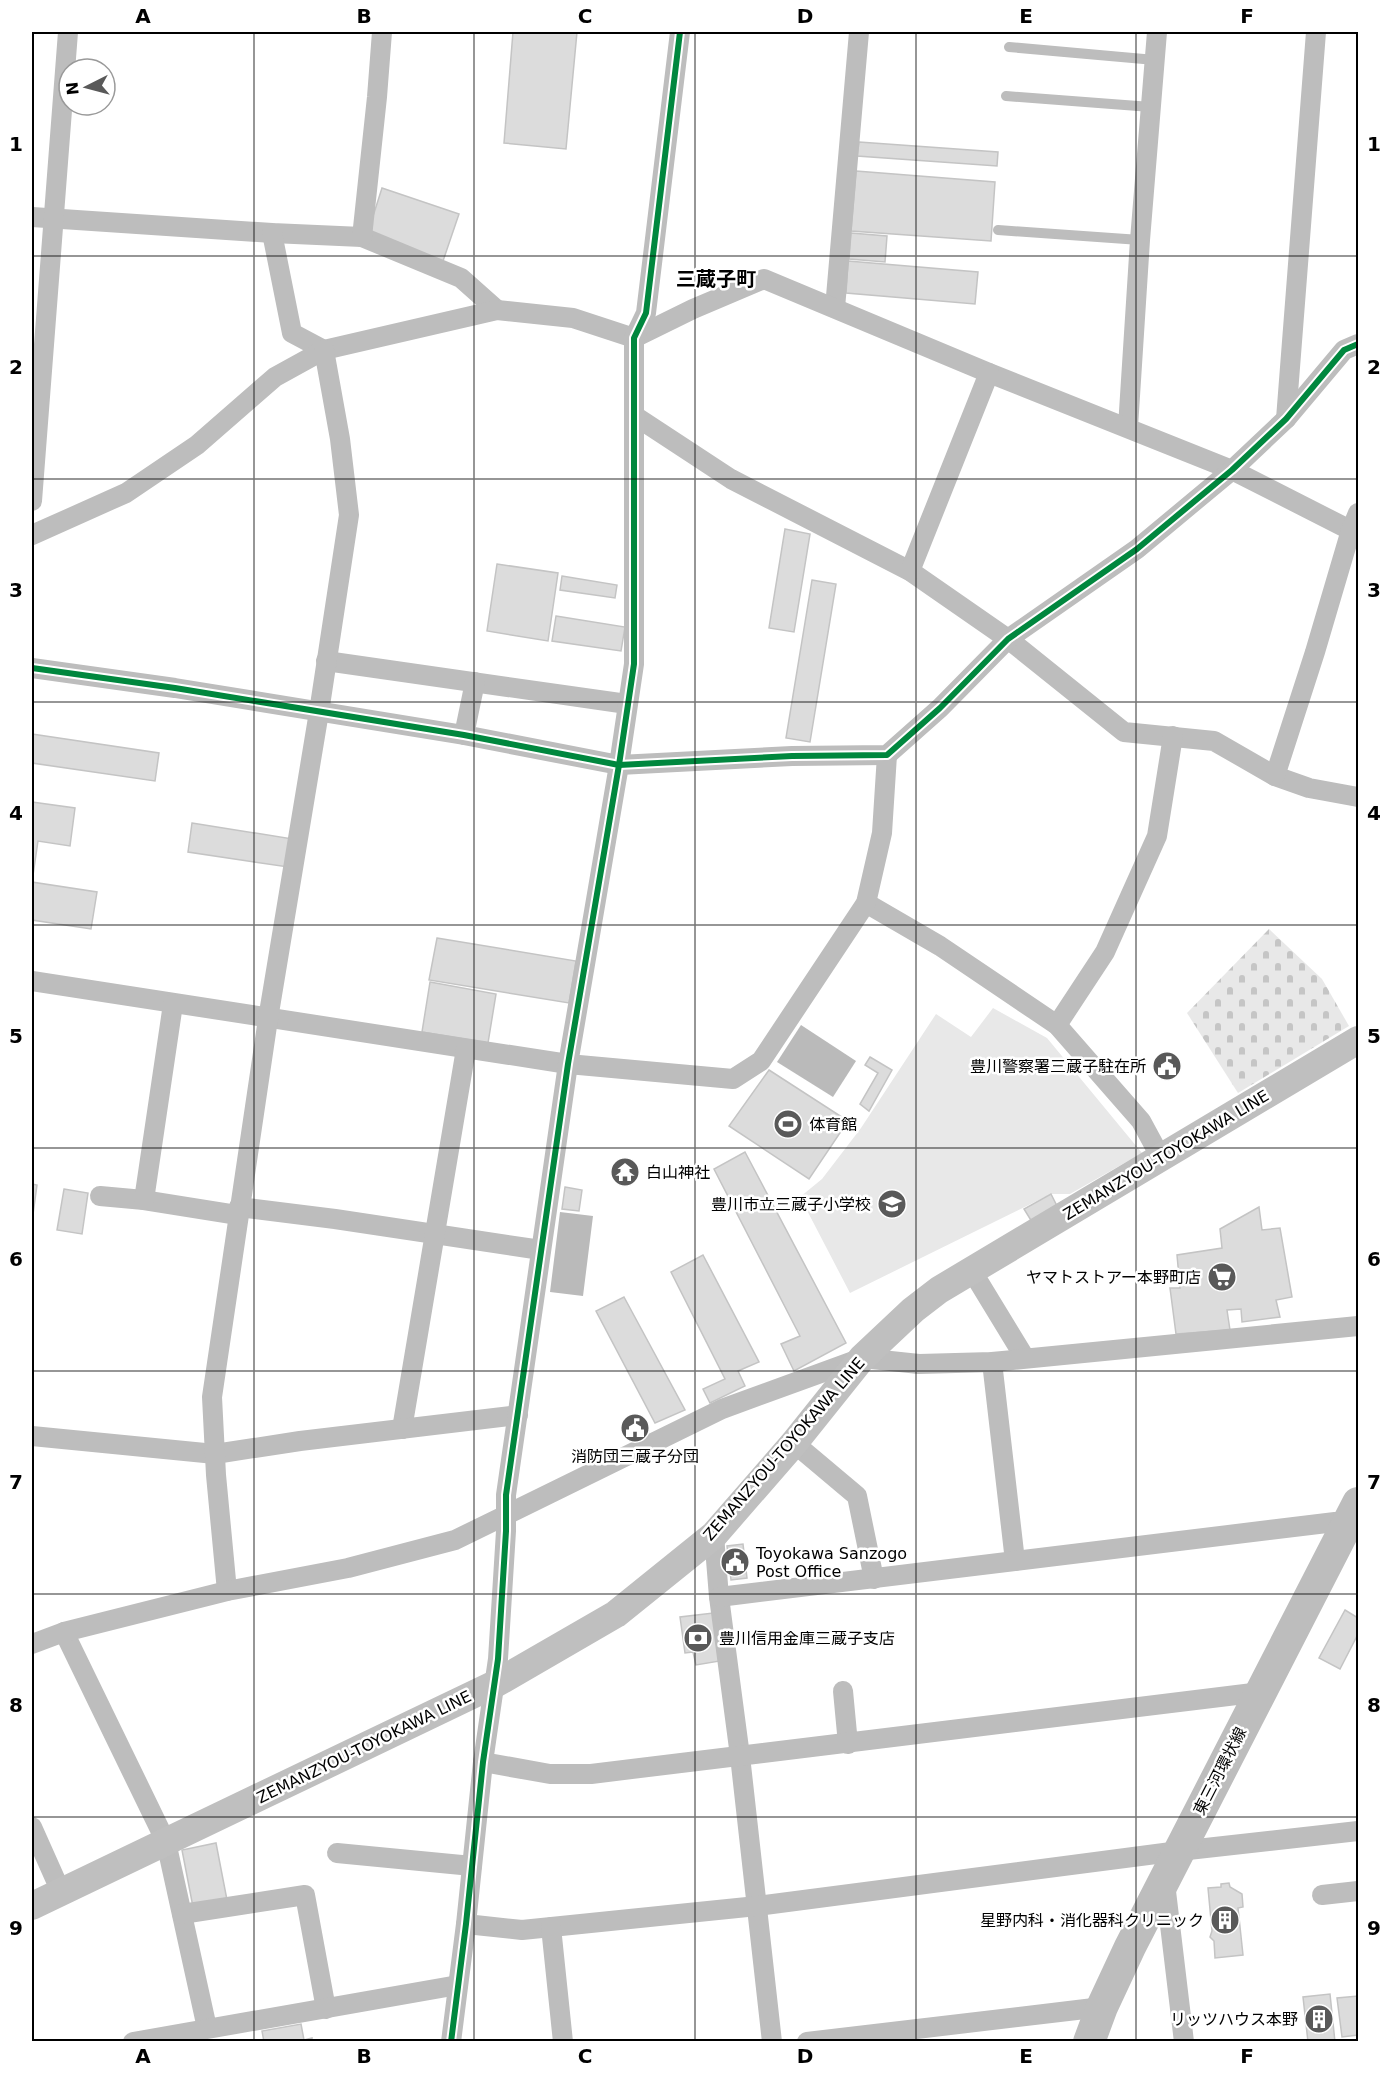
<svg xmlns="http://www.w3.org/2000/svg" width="1390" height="2073" font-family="'DejaVu Sans','Noto Sans JP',sans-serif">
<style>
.grass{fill:#e8e8e8}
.cemetery{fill:url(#cemetery-stones)}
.water{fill:#bababa}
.building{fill:#dcdcdc;stroke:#c4c4c4;stroke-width:1.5}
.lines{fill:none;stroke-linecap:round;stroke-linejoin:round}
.service{stroke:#bdbdbd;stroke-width:10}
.minor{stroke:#bdbdbd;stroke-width:20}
.secondary{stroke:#bfbfbf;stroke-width:28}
.primary{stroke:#bdbdbd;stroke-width:32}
.cycleway-casing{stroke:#fff;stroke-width:10}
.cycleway{stroke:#00873e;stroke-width:6}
.grid{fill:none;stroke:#000;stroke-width:1.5;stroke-opacity:0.55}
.labels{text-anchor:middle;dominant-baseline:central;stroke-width:5;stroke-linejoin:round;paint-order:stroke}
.poi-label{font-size:16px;fill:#000;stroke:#fff;text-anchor:end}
.street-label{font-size:16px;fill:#000;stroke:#fff}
.quarter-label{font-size:20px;font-weight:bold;fill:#000;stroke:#fff}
.neatline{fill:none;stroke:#000;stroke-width:2}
.grid-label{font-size:20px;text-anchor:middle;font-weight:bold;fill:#000}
</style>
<defs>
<pattern id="cemetery-stones" width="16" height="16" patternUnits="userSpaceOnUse" patternTransform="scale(1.5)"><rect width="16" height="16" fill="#e8e8e8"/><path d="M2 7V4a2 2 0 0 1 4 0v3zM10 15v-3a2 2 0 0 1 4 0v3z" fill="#c5c5c5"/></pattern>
</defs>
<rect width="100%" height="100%" fill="#fff"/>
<!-- grass -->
<path class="grass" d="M993,1008L1047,1038L1142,1153L1070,1194H1051L850,1293L800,1197L822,1179L861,1128L936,1014L971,1037Z"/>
<!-- cemetery -->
<path class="cemetery" d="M1269,929L1322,979L1349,1026L1238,1093L1187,1013Z"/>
<!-- water -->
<g class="water">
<path d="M801,1025L856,1061L833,1097L777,1062Z"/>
<path d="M560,1212L593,1216L583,1296L550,1292Z"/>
</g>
<!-- building -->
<g class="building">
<path d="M513,32H577L566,149L504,143Z"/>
<path d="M859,142L998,152L997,166L857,156Z"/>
<path d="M856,171L995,182L991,241L851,231Z"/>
<path d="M382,188L459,214L443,261L367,235Z"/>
<path d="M851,233L887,236L885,262L849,259Z"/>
<path d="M848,261L978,272L975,304L846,293Z"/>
<path d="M785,529L810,534L794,632L769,628Z"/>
<path d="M497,564L558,573L548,641L487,631Z"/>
<path d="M562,576L617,585L615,598L560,590Z"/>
<path d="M812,580L836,584L810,742L786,738Z"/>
<path d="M556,616L625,627L621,651L552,641Z"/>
<path d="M32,734L159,753L155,781L32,763Z"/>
<path d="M32,802L75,808L70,846L38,841L32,882L97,892L91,929L32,920Z"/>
<path d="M192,823L293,839L288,867L188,852Z"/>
<path d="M437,938L576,961L569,1003L429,980Z"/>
<path d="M430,982L496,994L488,1043L422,1032Z"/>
<path d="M870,1057L892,1070L869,1111L860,1104L878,1073L865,1065Z"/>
<path d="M769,1070L848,1121L809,1179L729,1126Z"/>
<path d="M745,1152L846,1343L794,1371L781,1344L800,1336L714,1169Z"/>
<path d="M32,1184L37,1185L33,1214H32Z"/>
<path d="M565,1187L582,1190L579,1211L562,1209Z"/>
<path d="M64,1189L88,1193L82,1234L57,1230Z"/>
<path d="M1051,1194L1058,1208L1032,1222L1024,1209Z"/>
<path d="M1259,1207L1262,1230L1280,1228L1292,1297L1276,1300L1280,1317L1242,1322L1241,1309L1227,1310L1230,1330L1176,1334L1170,1288H1180L1177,1255L1222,1248L1220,1229Z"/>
<path d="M703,1255L759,1362L738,1371L745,1386L710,1403L703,1389L725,1379L671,1272Z"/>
<path d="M624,1297L685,1410L655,1423L596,1311Z"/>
<path d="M637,1416L645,1433L633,1440L623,1422Z"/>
<path d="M743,1544L747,1578L731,1580L727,1546Z"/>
<path d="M1345,1610L1358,1618V1634L1340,1669L1319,1658Z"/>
<path d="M713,1613L720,1661L696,1665L693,1652L685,1653L680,1617Z"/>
<path d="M216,1843L227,1900L193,1907L182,1850Z"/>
<path d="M1229,1883L1230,1887L1242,1894L1243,1907L1238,1908L1243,1955L1215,1958L1214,1941L1210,1937L1212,1931L1208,1888L1221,1887V1884Z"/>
<path d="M1330,1994L1335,2042H1308L1303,1997Z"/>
<path d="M1358,1996V2035L1342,2037L1337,1998Z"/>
<path d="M301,2024L304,2040L312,2038V2042H264L262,2031Z"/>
</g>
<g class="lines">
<!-- service -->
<g class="service">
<path d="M1009,47L1155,60"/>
<path d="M1006,96L1151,107"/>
<path d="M998,230L1140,240"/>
</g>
<!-- minor -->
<g class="minor">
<path d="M32,217L272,233L362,237L461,278L497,310"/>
<path d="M272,233L292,333L324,350"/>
<path d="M362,237L377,97L382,32"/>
<path d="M835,308L859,32"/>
<path d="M635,416L731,479L910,571L1008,639L1124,732L1214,741L1275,776L1309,788L1358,797"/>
<path d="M1286,419L1316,32"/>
<path d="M1128,427L1140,240L1157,32"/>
<path d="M32,501L68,32"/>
<path d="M32,535L126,493L197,445L275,377L324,350L497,310L573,318L634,338L693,309L764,279L989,373L1232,470L1358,534"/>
<path d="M910,571L989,373"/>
<path d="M326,661L627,704"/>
<path d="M32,668L175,688L464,735L619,765L792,756L887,755L940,708L1008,639L1137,549L1232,470L1286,419L1344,350L1358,344"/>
<path d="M464,735L475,682"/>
<path d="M1275,776L1315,652L1351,530L1358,513"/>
<path d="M866,903L940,946L1057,1025L1141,1121L1161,1158"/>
<path d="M32,981L568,1064L733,1079L761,1061L866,903L882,833L887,755"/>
<path d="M1057,1025L1105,952L1157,836L1173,736"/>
<path d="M100,1196L144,1200L238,1215"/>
<path d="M144,1200L173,1004"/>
<path d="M239,1207L335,1219L541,1250"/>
<path d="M972,1271L1025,1358"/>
<path d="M992,1362L1015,1561"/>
<path d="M402,1429L466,1049"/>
<path d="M32,1436L215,1454L300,1441L518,1415"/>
<path d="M794,1443L857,1496L874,1579"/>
<path d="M714,1535L719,1597L740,1756L772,2042"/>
<path d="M227,1591L216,1475L212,1397L268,1019L319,712L349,515L340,439L324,350"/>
<path d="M719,1597L1335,1522L1356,1524"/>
<path d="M64,1632L166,1842L207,2028"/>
<path d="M32,1644L64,1632L227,1591L348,1568L455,1540L722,1409L862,1358L919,1364L992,1362L1358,1326"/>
<path d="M843,1691L848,1744"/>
<path d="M483,1762L550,1774H591L1261,1692"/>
<path d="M32,1827L61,1892"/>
<path d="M337,1853L472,1866"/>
<path d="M1165,1883L1184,2042"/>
<path d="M1322,1895L1358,1891"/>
<path d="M182,1914L305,1895L326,2009"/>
<path d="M466,1924L522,1930L757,1906L1179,1851L1358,1831"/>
<path d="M551,1927L563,2042"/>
<path d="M133,2042L458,1985"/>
<path d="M451,2042L466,1924L483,1762L498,1659L506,1531V1495L568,1064L619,765L634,664V338L646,313L680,32"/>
<path d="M807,2042L1102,2007"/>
</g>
<!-- secondary -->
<path class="secondary" d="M32,1906L495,1684L616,1614L714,1535L794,1443L862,1358L913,1310L939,1290L1358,1040"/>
<!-- primary -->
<path class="primary" d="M1089,2042L1102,2007L1130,1947L1358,1503"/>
<!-- cycleway casing -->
<g class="cycleway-casing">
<g id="cycleway">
<path d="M32,668L175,688L464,735L619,765L792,756L887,755L940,708L1008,639L1137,549L1232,470L1286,419L1344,350L1358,344"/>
<path d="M451,2042L466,1924L483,1762L498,1659L506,1531V1495L568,1064L619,765L634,664V338L646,313L680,32"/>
</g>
</g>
<!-- cycleway -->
<use href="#cycleway" class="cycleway"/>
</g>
<!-- grid -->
<path class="grid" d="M254,32V2042M474,32V2042M695,32V2042M916,32V2042M1136,32V2042M32,256H1358M32,479H1358M32,702H1358M32,925H1358M32,1148H1358M32,1371H1358M32,1594H1358M32,1817H1358"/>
<!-- icons -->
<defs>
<g id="civic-disc" transform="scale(1.5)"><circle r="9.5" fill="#595959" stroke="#fff"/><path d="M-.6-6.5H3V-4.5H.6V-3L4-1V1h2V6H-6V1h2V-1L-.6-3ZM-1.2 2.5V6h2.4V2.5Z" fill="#fff"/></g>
<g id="stadium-disc" transform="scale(1.5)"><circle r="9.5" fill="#595959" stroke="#fff"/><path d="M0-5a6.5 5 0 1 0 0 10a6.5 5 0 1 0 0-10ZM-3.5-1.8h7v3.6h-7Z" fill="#fff"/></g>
<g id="temple-disc" transform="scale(1.5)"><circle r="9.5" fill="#595959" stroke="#fff"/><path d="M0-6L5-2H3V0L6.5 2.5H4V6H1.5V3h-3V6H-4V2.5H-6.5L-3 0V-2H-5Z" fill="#fff"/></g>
<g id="school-disc" transform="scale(1.5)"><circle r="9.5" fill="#595959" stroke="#fff"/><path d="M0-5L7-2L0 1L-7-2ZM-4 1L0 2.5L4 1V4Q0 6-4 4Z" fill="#fff"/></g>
<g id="supermarket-disc" transform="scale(1.5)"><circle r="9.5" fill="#595959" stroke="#fff"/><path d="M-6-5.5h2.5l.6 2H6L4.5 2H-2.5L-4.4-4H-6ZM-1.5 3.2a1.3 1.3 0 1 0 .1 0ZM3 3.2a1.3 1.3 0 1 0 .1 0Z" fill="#fff"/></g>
<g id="bank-disc" transform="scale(1.5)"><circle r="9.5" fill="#595959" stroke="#fff"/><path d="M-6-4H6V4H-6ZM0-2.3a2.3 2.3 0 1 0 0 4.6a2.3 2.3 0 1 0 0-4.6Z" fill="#fff"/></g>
<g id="building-disc" transform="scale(1.5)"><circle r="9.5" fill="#595959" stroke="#fff"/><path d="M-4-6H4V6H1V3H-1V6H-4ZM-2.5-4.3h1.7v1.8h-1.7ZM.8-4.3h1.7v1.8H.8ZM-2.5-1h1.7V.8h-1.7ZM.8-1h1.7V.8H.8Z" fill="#fff"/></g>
</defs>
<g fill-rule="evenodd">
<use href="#civic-disc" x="1167" y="1066"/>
<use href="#stadium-disc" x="788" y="1124"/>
<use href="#temple-disc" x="625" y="1172"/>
<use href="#school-disc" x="892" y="1204"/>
<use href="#supermarket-disc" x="1222" y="1277"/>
<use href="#civic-disc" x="635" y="1428"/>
<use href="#civic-disc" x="735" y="1562"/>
<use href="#bank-disc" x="698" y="1638"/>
<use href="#building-disc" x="1225" y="1920"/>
<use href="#building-disc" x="1319" y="2019"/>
</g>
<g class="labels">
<!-- poi labels -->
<g class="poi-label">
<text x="1146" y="1066">豊川警察署三蔵子駐在所</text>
<text x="809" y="1124" text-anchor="start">体育館</text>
<text x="646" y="1172" text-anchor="start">白山神社</text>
<text x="871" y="1204">豊川市立三蔵子小学校</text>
<text x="1201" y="1277">ヤマトストアー本野町店</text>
<text x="635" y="1456" text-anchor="middle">消防団三蔵子分団</text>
<text x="756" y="1553" text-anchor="start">Toyokawa Sanzogo<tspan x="756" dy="18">Post Office</tspan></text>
<text x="719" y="1638" text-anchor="start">豊川信用金庫三蔵子支店</text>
<text x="1204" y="1920">星野内科・消化器科クリニック</text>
<text x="1298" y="2019">リッツハウス本野</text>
</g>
<!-- street labels -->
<g class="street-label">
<text transform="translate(1166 1155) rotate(-31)">ZEMANZYOU-TOYOKAWA LINE</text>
<text transform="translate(784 1449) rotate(-49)">ZEMANZYOU-TOYOKAWA LINE</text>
<text transform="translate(364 1747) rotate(-26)">ZEMANZYOU-TOYOKAWA LINE</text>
<text transform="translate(1220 1771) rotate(-63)">東三河環状線</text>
</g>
<!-- quarter labels -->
<g class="quarter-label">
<text x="716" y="279">三蔵子町</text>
</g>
</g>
<!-- border -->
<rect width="1390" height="2073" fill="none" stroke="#ffffff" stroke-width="66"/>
<!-- north arrow -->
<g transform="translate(87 87) rotate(264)"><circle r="28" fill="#ffffff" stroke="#999999" stroke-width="1.5"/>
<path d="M0-4.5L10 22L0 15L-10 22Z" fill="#595959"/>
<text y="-9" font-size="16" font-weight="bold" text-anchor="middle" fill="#000000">N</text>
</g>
<rect x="33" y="33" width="1324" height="2007" class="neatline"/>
<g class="grid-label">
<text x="143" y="23">A</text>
<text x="364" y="23">B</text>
<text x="585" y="23">C</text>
<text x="805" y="23">D</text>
<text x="1026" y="23">E</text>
<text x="1247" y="23">F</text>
<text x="16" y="151">1</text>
<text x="1374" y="151">1</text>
<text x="16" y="374">2</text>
<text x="1374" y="374">2</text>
<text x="16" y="597">3</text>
<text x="1374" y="597">3</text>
<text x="16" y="820">4</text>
<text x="1374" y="820">4</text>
<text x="16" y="1043">5</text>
<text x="1374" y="1043">5</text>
<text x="16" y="1266">6</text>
<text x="1374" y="1266">6</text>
<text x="16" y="1489">7</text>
<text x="1374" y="1489">7</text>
<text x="16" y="1712">8</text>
<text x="1374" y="1712">8</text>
<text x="16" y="1935">9</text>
<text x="1374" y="1935">9</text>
<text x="143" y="2063">A</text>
<text x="364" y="2063">B</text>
<text x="585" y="2063">C</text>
<text x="805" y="2063">D</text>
<text x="1026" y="2063">E</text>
<text x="1247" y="2063">F</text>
</g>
</svg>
